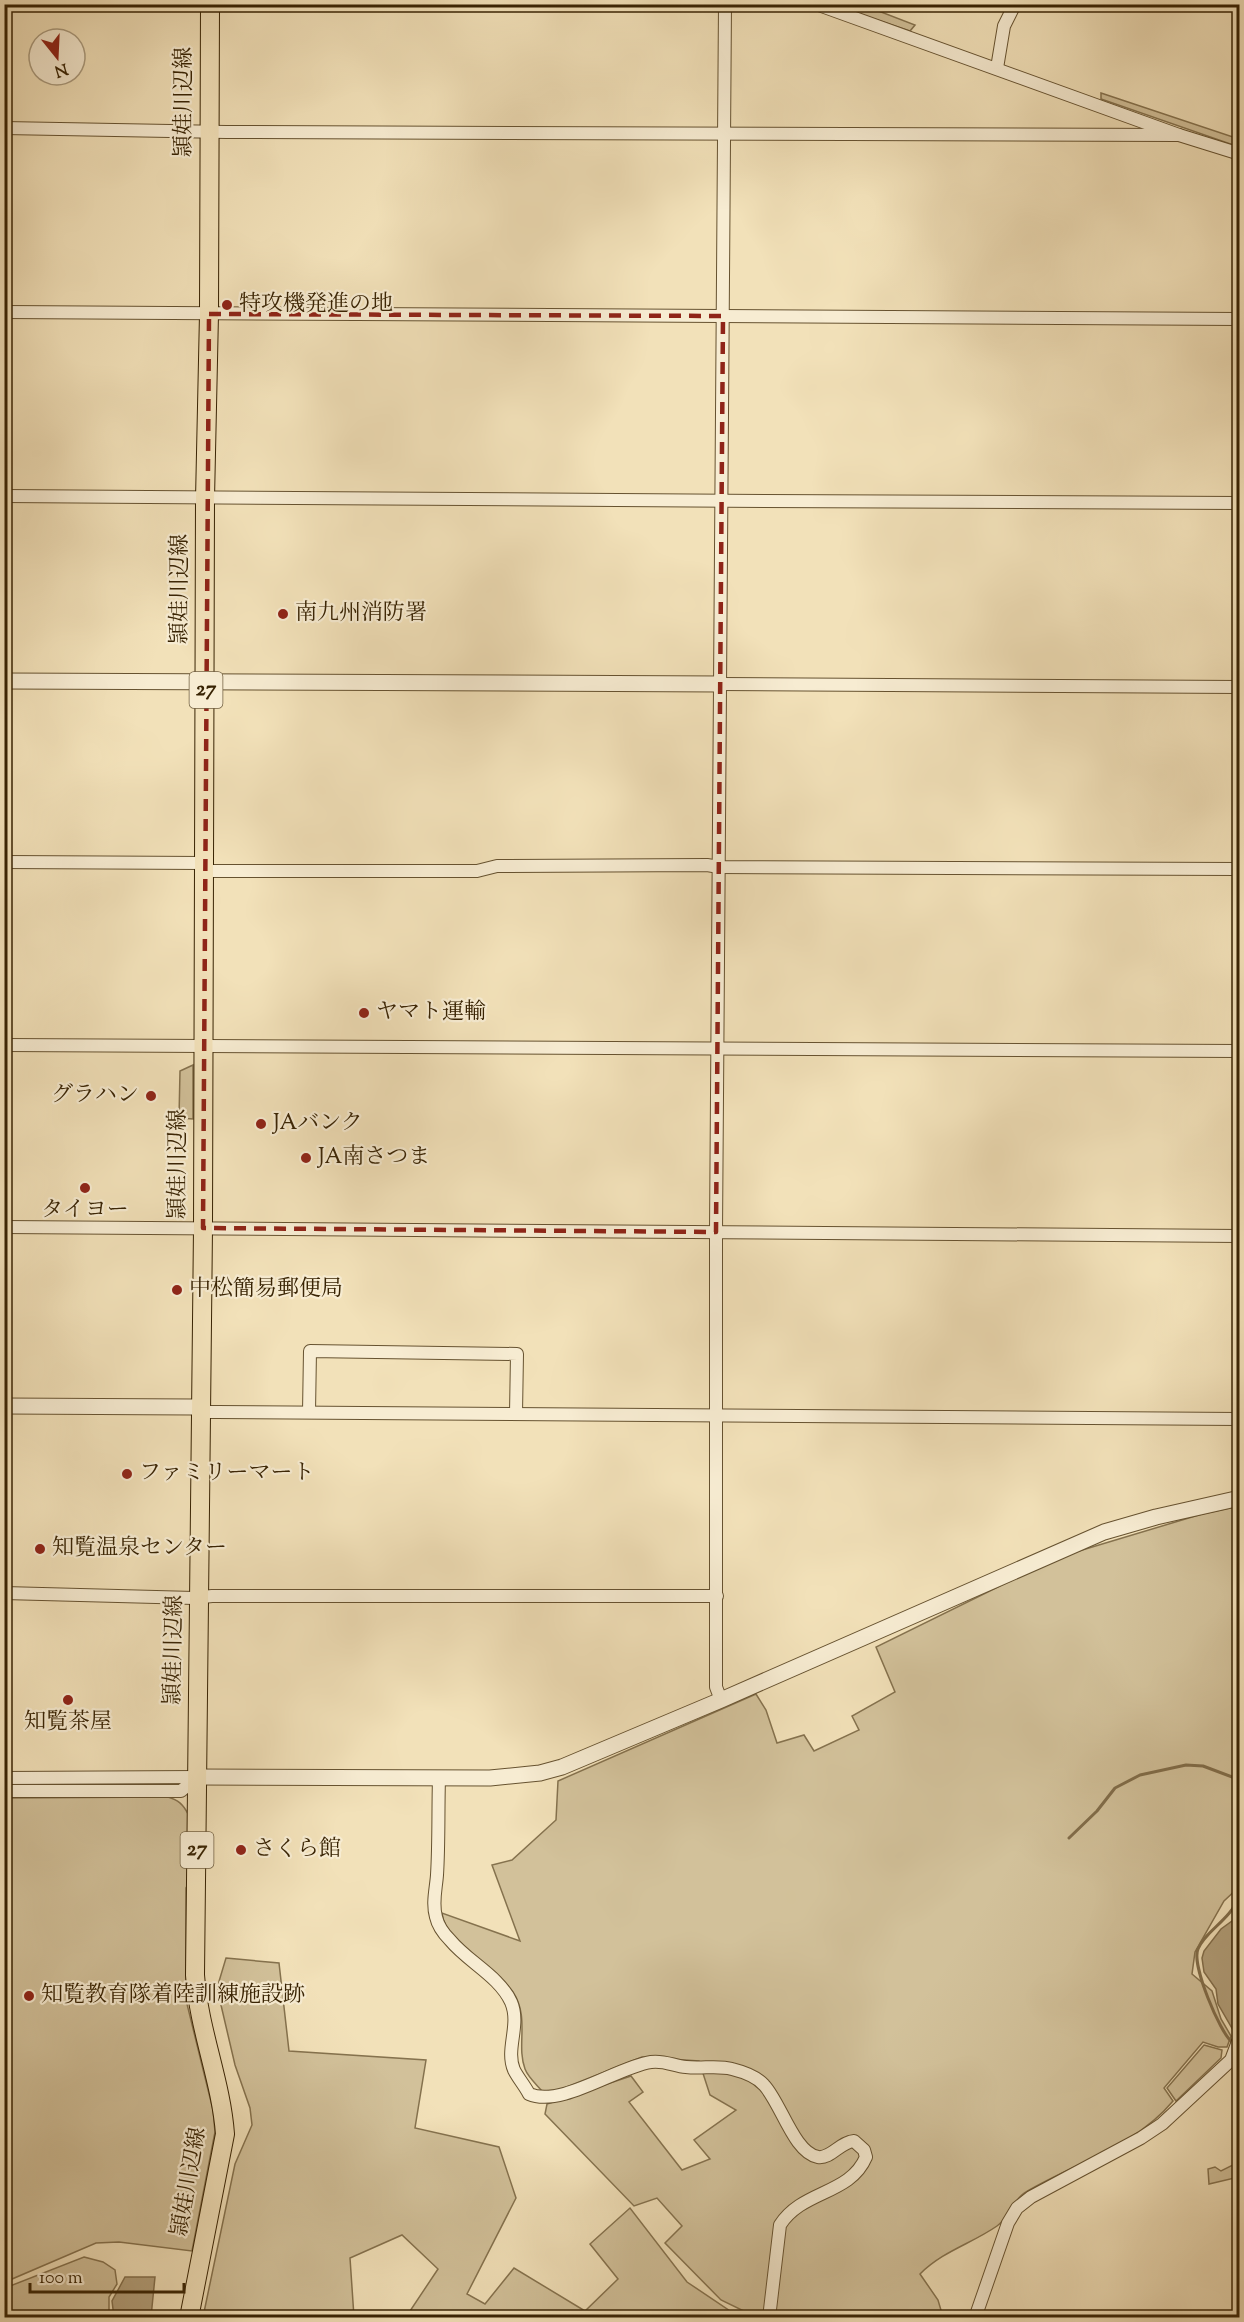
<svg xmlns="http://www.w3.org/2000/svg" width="1244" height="2322" font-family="'Sorts Mill Goudy','Noto Serif JP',serif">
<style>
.green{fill:#d2c19a;stroke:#85724e;stroke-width:1.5}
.water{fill:#b3a07b;stroke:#826e4b;stroke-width:1.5}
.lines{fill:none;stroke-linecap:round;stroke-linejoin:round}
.stream{stroke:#826e4b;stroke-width:3}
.minor-casing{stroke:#665230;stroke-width:14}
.tertiary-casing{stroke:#665230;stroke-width:17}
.primary-casing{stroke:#382303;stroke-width:20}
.minor{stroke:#f7ecd2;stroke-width:12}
.tertiary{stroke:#f7ecd2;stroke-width:15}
.primary{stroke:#f2e1b9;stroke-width:18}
.marked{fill:none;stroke:#8f2418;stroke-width:4.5;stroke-dasharray:12 8;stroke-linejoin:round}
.poi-dot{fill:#8f2418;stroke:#f7ecd2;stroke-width:2}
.labels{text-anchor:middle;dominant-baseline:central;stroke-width:4.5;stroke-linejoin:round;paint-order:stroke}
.shield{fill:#f7ecd2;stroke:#715f41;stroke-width:1.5}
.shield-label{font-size:21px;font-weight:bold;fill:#382303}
.street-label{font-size:22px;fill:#382303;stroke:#f7ecd2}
.poi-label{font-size:22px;fill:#382303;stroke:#f7ecd2;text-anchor:start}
</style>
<rect width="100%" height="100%" fill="#f2e1b9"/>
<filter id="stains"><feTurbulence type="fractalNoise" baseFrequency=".00333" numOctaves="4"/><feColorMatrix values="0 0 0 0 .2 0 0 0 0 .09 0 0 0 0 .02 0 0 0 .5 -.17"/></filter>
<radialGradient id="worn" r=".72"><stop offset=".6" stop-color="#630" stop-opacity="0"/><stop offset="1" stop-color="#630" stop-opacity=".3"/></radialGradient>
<!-- green -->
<g class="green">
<path d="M833,5H863L915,25L910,31Z"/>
<path d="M1101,93L1239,139V147L1101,99Z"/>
<path d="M193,1065V1119L179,1118L180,1071Z"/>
<path d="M1239,1506V1887L1224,1901L1195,1952L1192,1974L1212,1991L1221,2019L1231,2036L1227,2047H1218L1203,2042L1164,2088L1173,2101C1136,2146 1075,2163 1026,2192C1013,2199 1009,2218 997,2226C971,2244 943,2251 920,2274L938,2300L943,2317H756L721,2300L665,2243L682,2226L657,2198L634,2206L545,2114L547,2104L631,2076L643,2092L629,2102L682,2170L710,2159L694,2140L736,2110L710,2095L699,2061L642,2057L559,2090L542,2091C536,2084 528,2077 525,2069C516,2045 530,2018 513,1992C496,1967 445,1945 442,1913L520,1941L492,1865L512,1860L556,1820L558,1781L756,1694L766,1710L777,1743L804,1735L814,1751L859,1730L852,1716L895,1692L876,1647L1059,1557L1202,1514Z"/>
<path d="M168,1797C178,1800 183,1804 188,1814V1884L186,1888V2000L213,2110L215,2132L192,2251L119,2242L96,2243L5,2282V1798Z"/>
<path d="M226,1958L279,1963L289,2051L426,2060L415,2128L499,2147L516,2198L467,2294L485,2304L514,2268L585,2311L618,2279L590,2244L630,2208L687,2282L739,2317H406L438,2269L402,2235L350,2258L354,2317H203L235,2164L252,2125L250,2108L235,2065L217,1988Z"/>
<path d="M1204,2045L1222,2050L1221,2058L1176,2101L1167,2088Z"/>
<path d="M1239,2158V2177L1209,2184L1208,2169L1215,2167L1221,2171L1233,2165Z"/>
<path d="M84,2257L103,2262L115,2270L117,2284L109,2297V2317H5V2288Z"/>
</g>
<!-- water -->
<g class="water">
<path d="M1239,1916L1240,1946L1236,1974L1239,1982V2014L1233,2030L1218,2004L1216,1989L1204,1972L1202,1958L1204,1951L1221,1929Z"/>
<path d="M125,2277H155L151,2317H114L112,2301Z"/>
</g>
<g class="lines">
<!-- stream -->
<g class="stream">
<path d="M1069,1838L1097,1811L1115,1788L1140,1775L1186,1765L1203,1766L1240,1780"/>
<path d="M1232,2042C1220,2033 1191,1964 1198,1949C1206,1930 1230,1921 1240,1895"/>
</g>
<!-- minor casing -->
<g class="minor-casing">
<g id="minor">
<path d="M816,4L1179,135L1240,154"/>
<path d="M997,68L1004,26L1015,4"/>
<path d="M4,128L226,132L1179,135"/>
<path d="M4,312L1240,319"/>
<path d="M4,496C416,502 828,500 1240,503"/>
<path d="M721,684L1240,687"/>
<path d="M4,862L204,863"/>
<path d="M204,871H477L497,866L707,865L719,867L1240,869"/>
<path d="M4,1045L1240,1051"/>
<path d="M4,1227L1240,1236"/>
<path d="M201,1409L207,1412H217L1240,1419"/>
<path d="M309,1412L310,1351L517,1354L516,1413"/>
<path d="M4,1593L194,1598L212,1596H717"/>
<path d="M721,1700L716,1687V1232L725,4"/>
<path d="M4,1778L197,1777"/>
<path d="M439,1778C438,1811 439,1843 437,1875C436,1889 432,1903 436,1917C438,1926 443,1933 450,1940C468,1962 499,1976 511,2002C521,2025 505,2049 514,2070C518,2078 525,2086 529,2094C561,2108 617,2067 651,2062C664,2060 674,2066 686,2067C701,2069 718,2065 732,2069C744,2072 756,2076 764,2085C781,2103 794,2153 818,2157C831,2159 840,2142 854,2141L864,2150L866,2157C850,2195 802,2190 780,2225L769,2318"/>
<path d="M4,1791H181L197,1777"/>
<path d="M975,2318L1008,2223L1017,2208L1031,2197L1141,2138L1162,2124L1231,2060L1240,2036"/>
</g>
</g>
<!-- tertiary casing -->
<g class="tertiary-casing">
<g id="tertiary">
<path d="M4,681L721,684"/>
<path d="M4,1406L193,1407L201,1409"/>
<path d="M197,1777L490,1778L540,1773L562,1767L721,1700L1104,1532L1156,1517L1240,1498"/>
</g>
</g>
<!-- primary casing -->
<g class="primary-casing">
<path id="primary" d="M189,2318L225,2134C221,2080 199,2031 195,1975L203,1228L205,499L209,314L210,4"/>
</g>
<!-- minor -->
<use href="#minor" class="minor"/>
<!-- tertiary -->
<use href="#tertiary" class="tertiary"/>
<!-- primary -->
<use href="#primary" class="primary"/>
</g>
<!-- marked area -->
<path class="marked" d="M209,314L723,316L716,1232L203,1228Z"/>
<!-- markers -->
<g class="poi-dot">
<circle cx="227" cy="305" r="6"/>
<circle cx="283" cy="614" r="6"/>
<circle cx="364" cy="1013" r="6"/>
<circle cx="151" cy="1096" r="6"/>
<circle cx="261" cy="1124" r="6"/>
<circle cx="306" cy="1158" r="6"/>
<circle cx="85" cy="1188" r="6"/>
<circle cx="177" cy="1290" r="6"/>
<circle cx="127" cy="1474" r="6"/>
<circle cx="40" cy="1549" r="6"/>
<circle cx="68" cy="1700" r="6"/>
<circle cx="241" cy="1850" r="6"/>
<circle cx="29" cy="1996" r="6"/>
</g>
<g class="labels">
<!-- shield labels -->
<g class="shield">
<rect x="189.5" y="672" width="33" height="36" rx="4.5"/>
<rect x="180.5" y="1832" width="33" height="36" rx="4.5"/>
</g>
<g class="shield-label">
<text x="206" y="690">27</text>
<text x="197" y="1850">27</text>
</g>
<!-- street labels -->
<g class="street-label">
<text transform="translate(185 102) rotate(-90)">頴娃川辺線</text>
<text transform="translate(181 589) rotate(-90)">頴娃川辺線</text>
<text transform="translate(179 1164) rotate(-90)">頴娃川辺線</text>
<text transform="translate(175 1650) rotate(-89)">頴娃川辺線</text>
<text transform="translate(190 2182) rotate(-80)">頴娃川辺線</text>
</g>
<!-- poi labels -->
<g class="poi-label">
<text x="239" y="305">特攻機発進の地</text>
<text x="295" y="614">南九州消防署</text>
<text x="376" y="1013">ヤマト運輸</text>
<text x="139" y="1096" text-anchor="end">グラハン</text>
<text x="273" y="1124">JAバンク</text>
<text x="318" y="1158">JA南さつま</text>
<text x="85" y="1211" text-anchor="middle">タイヨー</text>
<text x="189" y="1290">中松簡易郵便局</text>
<text x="139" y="1474">ファミリーマート</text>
<text x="52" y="1549">知覧温泉センター</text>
<text x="68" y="1723" text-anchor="middle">知覧茶屋</text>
<text x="253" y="1850">さくら館</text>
<text x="41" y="1996">知覧教育隊着陸訓練施設跡</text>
</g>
</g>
<!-- margin -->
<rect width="1244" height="2322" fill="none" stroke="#f2e1b9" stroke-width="24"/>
<rect x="6" y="6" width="1232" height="2310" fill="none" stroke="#382303" stroke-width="3"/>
<rect x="12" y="12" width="1220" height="2298" fill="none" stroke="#382303" stroke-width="1.5"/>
<!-- north arrow -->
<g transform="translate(57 57) rotate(162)"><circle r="28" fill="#f7ecd2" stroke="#ab9c7f" stroke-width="1.5"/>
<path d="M0-4.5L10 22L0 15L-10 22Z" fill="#8f2418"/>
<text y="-9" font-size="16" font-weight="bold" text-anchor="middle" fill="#382303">N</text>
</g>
<!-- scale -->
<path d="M30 2283v9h154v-9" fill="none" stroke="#382303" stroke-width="3"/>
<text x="39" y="2283" font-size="18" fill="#382303" stroke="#f7ecd2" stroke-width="4.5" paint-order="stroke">100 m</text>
<rect width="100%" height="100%" filter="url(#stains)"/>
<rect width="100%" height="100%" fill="url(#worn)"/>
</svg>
